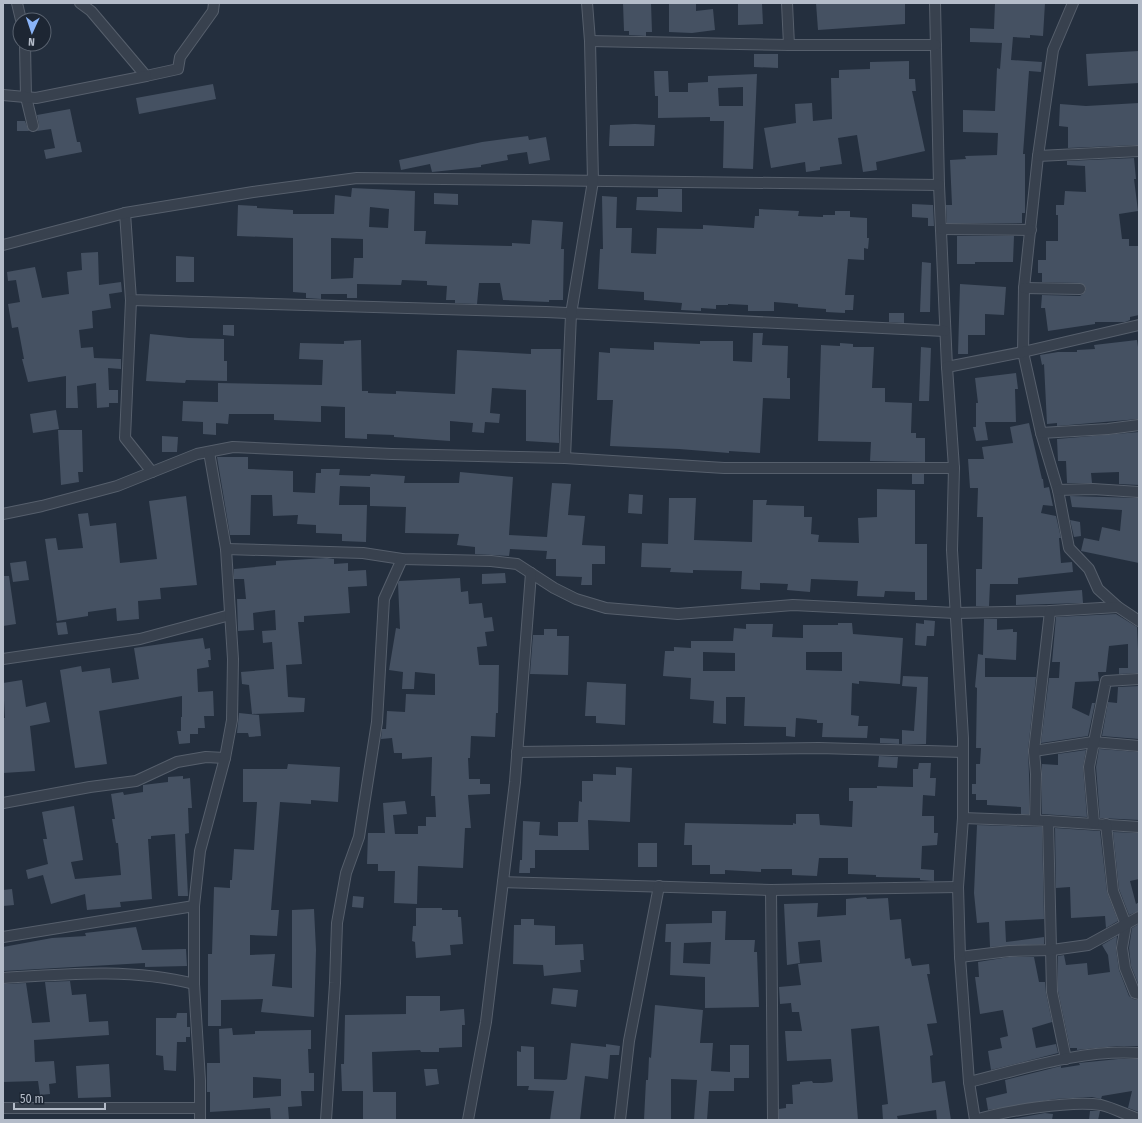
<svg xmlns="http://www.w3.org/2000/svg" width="1142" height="1123" font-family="'Fira Sans Condensed',sans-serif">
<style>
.building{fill:#455162;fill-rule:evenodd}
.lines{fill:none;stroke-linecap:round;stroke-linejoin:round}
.minor-casing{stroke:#565f6c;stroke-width:12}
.minor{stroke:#38414e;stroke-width:10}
</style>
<rect width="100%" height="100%" fill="#242f3e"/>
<!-- building -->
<g class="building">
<path d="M623,3H651L652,32H646V36L629,35V31H624Z"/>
<path d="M669,3H696V11L713,9L715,30L692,33L669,32Z"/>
<path d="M816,3H905V24L818,30Z"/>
<path d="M995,3H1045L1043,36L1030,35V38L1013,37L1011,60L1042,62L1041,72L1029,71L1023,154H1025V213H1022V223H947L946,205H952L950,160L966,159L965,156L997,155L998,133L963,132V110L995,111L997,68L1000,69L1002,43L970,42V28L994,29Z"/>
<path d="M738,4H762L763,24L738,25Z"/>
<path d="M1139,51V83L1088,86L1086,54Z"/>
<path d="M754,54H778V68L754,67Z"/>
<path d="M909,61V79H915L916,91H912L925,151L876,162L877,170L863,172L857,135L838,138L842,164L820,167V170L806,172L805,162L771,168L764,128L796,123L795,104L812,103L813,121L832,119L831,78H839V70L870,69V62Z"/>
<path d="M654,71H668L669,92H688V83L708,82V76L757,74L753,169L723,168L724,121H710V117L658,118V96H655ZM743,87V106H719L718,88Z"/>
<path d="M213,84L216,99L139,114L136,98Z"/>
<path d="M1139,103V145L1068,148V127L1059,126L1060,104L1086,106Z"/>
<path d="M70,109L77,142H80L82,152L46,159L44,150L55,148L51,129L37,131L39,125L37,115Z"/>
<path d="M17,121H25L29,131H17Z"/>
<path d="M635,124L655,125L654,146H609L610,125Z"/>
<path d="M528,136L529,140L546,137L550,160L529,164L527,152L507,155L508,160L481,165V167L432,172L430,164L401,170L399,160L482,142Z"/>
<path d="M1134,158L1136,179H1134L1138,211L1119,214L1122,239H1129V246H1139V315L1130,317V320L1125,322H1095V324L1048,331L1045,308H1041L1042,295L1080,296L1083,294L1086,290L1085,286L1080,283L1042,282V273H1038V260H1046V241H1058V215H1056V205H1064L1065,191L1086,192L1085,166L1067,165V161Z"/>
<path d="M352,188L415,191L414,231H426L425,244L512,246V243L530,244L532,220L563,222L561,249H564L563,300H549V302L503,300L500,283H479L477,304L455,303V300H446L447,286L427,285V281L402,280L401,285L357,284V298H347V294H321V299L306,298V293L293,292V238L237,236L238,205L257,206V208L293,210V214H334L335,195L351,197ZM370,207L389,209L388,228L369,227ZM331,238L363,239V258H354L353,278L331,279Z"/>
<path d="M658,189H682V212L636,210L637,197H658Z"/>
<path d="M434,193L458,194V205L434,204Z"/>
<path d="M602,196L617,197L616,228H632L631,253L656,254L657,228L703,229V225L754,228L755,216H759V209L799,211L798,216L823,217V215H835V211H850V217L867,218V238H869L868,249L864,248V260L848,259L845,295H854L853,310H845V313L826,312V309L798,307V304L774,302V311H748V305L728,304V305H716V309L701,308V311L681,310L682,303L644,300V292L598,289L600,249H603Z"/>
<path d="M912,204L933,205L934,226H928V218L912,217Z"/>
<path d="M957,236H1014L1013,262H975V264H957Z"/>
<path d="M98,252L99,285L121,282L122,292L109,294L111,308L92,311L93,328L79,330L81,348L93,347L94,358L121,359V369L108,368L109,390H118V403H109V407L97,408L96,383L77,386L78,408H66V376L28,382L22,359H24L18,327L12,328L8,304L20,302L16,280L8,281L7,272L35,267L42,298L69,294L67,272L82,270L81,253Z"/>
<path d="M176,256L194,257V282H176Z"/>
<path d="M922,262L931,263L930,312H920Z"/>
<path d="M960,284L1006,287L1004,315L985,314V335H968V354H958Z"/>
<path d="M889,313H904V323L889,322Z"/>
<path d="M223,325H234V336L223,335Z"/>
<path d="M753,333H763L762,345L788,346L787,378H790V399L763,398L760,453L729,451V453L679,449L610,446L613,400H597L599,352L610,353V348L654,350V342L700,344V341H733V361L752,362Z"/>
<path d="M150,334L189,338L224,339V361H227V381L186,380L185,383L146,381Z"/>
<path d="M361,340L362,391H368V393L396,394V391L455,394L457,350L531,354V349H561L559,443L526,441V390L492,388L490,413L500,414L499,423L485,422L484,433L472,432L473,423L450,421V441L394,437V435L367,434V439L345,438V407L321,406V422L274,420V414H229L228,424L216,423V435L203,434V422L182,421L183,401L218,402V383L322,385L323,360L299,359L300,343L344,344V341Z"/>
<path d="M1137,340L1139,354V419L1057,426V423L1047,424L1044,364L1042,365L1040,355L1058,352H1077V350L1095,349L1094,345Z"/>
<path d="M840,343L853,344V347H874L872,388H885V402L912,403L911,433H916V438H925V462L870,461L871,442L818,441L821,345L840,346Z"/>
<path d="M921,347L931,348L929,401H919Z"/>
<path d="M1016,373L1018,389H1015L1016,422H985L988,440L976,441L973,427H976V403H978L975,378Z"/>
<path d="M56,410L59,429L33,433L30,414Z"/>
<path d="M1029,423L1042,479H1043L1044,488L1049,487L1053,506L1043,505L1041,513L1056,516L1061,538H1059L1061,563L1072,562L1073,572L1018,578V584H990L989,606H976V569H982L983,517H977L978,488H970L968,459H984L982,447L1013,443L1010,427Z"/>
<path d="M58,430H82L83,472H78L79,482L61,485Z"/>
<path d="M1139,432V485L1119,484V472L1091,473L1092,483H1067L1066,461H1058L1057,439Z"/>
<path d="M162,436L178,437L177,452H162Z"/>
<path d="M217,457H248V469L293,471V492L315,493L316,473H321V469H340L339,475L370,476L371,474L405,476L404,483H459L460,472L513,477L509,535L547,537L552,483L571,484L568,515L585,516L582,545L605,546V564H592V585H581L582,577L556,576V559H546L547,551L510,549L509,556L475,554V547L457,545L459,534L405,533L406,507L370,506V487L340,486L339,505H367L366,542L342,541V534L316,533V525L297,524L298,515L273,516L272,495H251L250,535H230Z"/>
<rect x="912" y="474" width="12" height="10"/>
<path d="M877,489L915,490V544H927V600H915V592L885,591L884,597L857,596L858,581L811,579L810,592L787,590L788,584L760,583V590L741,589L742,571L693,570V573L670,572L671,568L641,567L642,543L668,544L669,498H696L694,540L752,542L753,500H767L766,505L804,506V517H812L811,534L819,535L818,542L859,543L858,518L877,517Z"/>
<path d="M629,494L643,495L642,514L628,513Z"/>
<path d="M186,496L197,585L160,588L161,599L138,601L139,619L117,621L116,608L88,612V616L57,621L45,539L56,538L58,550L83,548L78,514L88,513L90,526L116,523L120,563L157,559L149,501Z"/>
<path d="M1070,496L1139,498V563L1081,551L1084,538L1099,541L1102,527L1120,531L1122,510L1072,507Z"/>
<path d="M1070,520L1080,522L1081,536L1074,537Z"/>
<path d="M327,558L334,559V564L348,563V571L366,570L367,586L348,587L350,613L304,616V622H298L302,664L286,665L288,697L305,698L304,712L252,714L249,685L242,684L241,672L274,669L272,642L263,643L262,631L276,630L275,610L253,613L254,630L238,631L237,599H246L244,579H234V569L276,565V561Z"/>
<path d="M26,561L29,580L13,582L10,563Z"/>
<path d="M505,573L506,583L482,584V574Z"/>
<path d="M3,576H9L16,624L3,626Z"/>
<path d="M460,578L461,592L468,591L469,604L482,603L484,618L492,617L494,631L485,632L487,646L477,647L479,665H499L498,713H496L495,737L471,736L470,758H468L469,779H480V784H490V794L468,795L471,828H465L463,868L418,866L417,904L394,903L395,871H378V864H367L368,833H385L383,803L405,801L407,814L393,815L395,834H418V826H426V817H436L435,796H431L432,757L402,759V753H394L392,738L381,739L382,729H386L387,711L405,712L406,694L435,695V674L415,672L414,689H402L403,672L389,670L396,628L400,629L398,583L399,581Z"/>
<path d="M1082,590L1083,603L1016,605V595Z"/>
<path d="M1116,614L1137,627L1139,673L1119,674V668H1128V644L1109,646L1106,672H1098L1099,681L1075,682L1072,708L1089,716L1092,703H1095L1088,736L1041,743L1049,678H1059L1060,662H1052L1056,617Z"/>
<path d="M984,619H997V630L1013,629V632H1017L1016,660L985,658V677H1036L1028,750L1029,774V814H1021V807L987,805V800H976V794H972V784H976V764H980L981,748H976L977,688L975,687L978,654L983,655Z"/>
<path d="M924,620L935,621L934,636H927L926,646L915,645L916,623L924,624Z"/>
<path d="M66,622L68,634L58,635L56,623Z"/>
<path d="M838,623H852L853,634L903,638L900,684L859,681V684L852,683L851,715L859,716L858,726H868L867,738L822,737L823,723H817V720L796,718L795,737L786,736V727L744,726L745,697H726V724L713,723L714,701L690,699L691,678L663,676L665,651H674V647L691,648V641H733L734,628L746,629V624H773L772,637L803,638V625H838ZM703,652L735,653V671H703ZM806,652H842V671L806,670Z"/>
<path d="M544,629H557V636H569L568,675L530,674L533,635H544Z"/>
<path d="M203,638L205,649L210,648L211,660H208L209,667L197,669L198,692L213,691L214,716H204L205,728H198V734H190V743L179,744L177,731H181V717H182V696L99,711L107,764L75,768L60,670L81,666L82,672L110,668L112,683L139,679L134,648Z"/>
<path d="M903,676L928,677L926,744H902V730L914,731L917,687L902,686Z"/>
<path d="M22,680L26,707L46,702L50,722L30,726L35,771L3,773V718H5L3,683Z"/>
<path d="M587,682L626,684L625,725L596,723V716H585Z"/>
<path d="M1139,686V739L1102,736L1108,702L1117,703L1118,687Z"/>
<path d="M239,713L259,715L261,736L249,737L248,733H237Z"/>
<path d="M880,738L899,739V744L880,743Z"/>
<path d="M1099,749L1139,752V820L1100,818L1096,767Z"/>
<path d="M1086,750L1083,767L1087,817L1042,814V764L1058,765V754Z"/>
<path d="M879,756L898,757L897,768L878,767Z"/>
<path d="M919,763H931L930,778H936L935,796L923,795L922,816H934V833H938L937,845L922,846L921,869L934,870V881L920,880V878L876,877V875L848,874V858H819L817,876L792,875V869H761V872L725,870V874H710V865H692V845H684L685,823L793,825V823L796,824V814H819L820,825L852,827L853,801H849V788H877V786L913,787V769H918Z"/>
<path d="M288,764L340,767L338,802L311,800V804L280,802L271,910H279L277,936L250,935V955L275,954L272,986L292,988V910L314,909L316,950L314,1017L261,1012L263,999L221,1000V1026H208V954H212L214,887L230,888V880H232L234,849L254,850L257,802H243V769H287Z"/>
<path d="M616,767L632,768L630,822L588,820L589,850H535V868H530V873H519L520,860H522L523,821L540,822L539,835L558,836V822H578L579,801L582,802V781H593V774L616,775Z"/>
<path d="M183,776V779L190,778L192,808H188L189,833L185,834L188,896H178L175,834L151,836V839H148L152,899L120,902L121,907L87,910L85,894L51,904L43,875L28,879L26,870L48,864L43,839H47L42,812L74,806L83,860L71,862L75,879L121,875L118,843H116L112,819H115L111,794L123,792L124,795L143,792V785L168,782V777Z"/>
<path d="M977,825L1042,827L1044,919L1005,921L1006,942L1044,937V944L990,947L989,922L977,923L974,893Z"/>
<path d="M1055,828L1100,831L1107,892L1118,921L1106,928L1105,916L1071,918L1070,887L1056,888Z"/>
<path d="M1113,832L1139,833V879L1130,881L1136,904L1139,902V911L1129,915L1119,889Z"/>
<rect x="638" y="843" width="19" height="24"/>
<path d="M12,889L14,905L3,906V890Z"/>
<path d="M353,896L364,897L363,908L352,907Z"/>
<path d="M866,897L867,899L888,898L890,920L901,919L905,959L910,958L912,966L929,964L930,974H927L937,1023L927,1024L933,1055L930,1056L932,1083L945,1081L951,1120H937L936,1110L897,1116L898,1120H883L882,1105L888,1104L879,1026L851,1029L858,1120H779V1109L786,1108V1104H793L792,1085L800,1084V1082L812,1081L813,1083H823L832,1082L833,1080L831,1059L787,1061L785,1031H802L799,1012H792L791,1003L780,1004L779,987L801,985L798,964L822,962L820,940L798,942L800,963L787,965L784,904L818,903L817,917L846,915V899Z"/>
<path d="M416,908H442V910H458V917H461L463,944L450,945L451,955L416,958L415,942L412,941L413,926H416Z"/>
<path d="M712,911H726L725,940H755L754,952H757L759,1007L705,1008V977L670,975L671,942H665L666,924L712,923ZM711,942L710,964L683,963L684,943Z"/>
<path d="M521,919H534V925L555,926V945L583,944L584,960H580L581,972L544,976L543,965L513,964L514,925H521Z"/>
<path d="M1139,924V986L1131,966L1129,948L1132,928Z"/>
<path d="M136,927L142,950L186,949L187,966L145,967V963L3,971V947L52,938L86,936L85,933Z"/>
<path d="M1117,936L1116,949L1119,970L1129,996L1133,999L1139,1000V1046H1117L1077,1050V1048H1070L1058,991V956L1064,955L1066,965L1087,963L1088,975L1110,972L1108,955L1102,945Z"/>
<path d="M1009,957H1034L1039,982H1045L1046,993L1052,1022L1032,1028L1036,1048L1056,1044L1058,1053L991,1070L988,1051L1002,1048L1000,1038L1008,1036L1003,1010L980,1014L975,977H979L978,962Z"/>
<path d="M70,981L72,995L86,994L89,1022L108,1021L109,1035L34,1040L35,1062L54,1061L56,1083L49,1084L50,1094L40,1095L38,1081L3,1082V984L26,983L32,1023L50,1022L45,982Z"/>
<path d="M553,988L578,990L576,1007L551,1004Z"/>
<path d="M406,996H440V1011L464,1009L465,1025H462V1047L439,1048V1052H421L420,1050L372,1052L373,1092H396V1120H363V1091H342L341,1064H344L345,1015L406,1014Z"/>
<path d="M655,1005L703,1010L700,1043H713L711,1071L730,1072V1045H749V1078H734V1091H709L707,1120H694L697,1080L671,1079V1120H644L646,1080H648L649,1057L651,1058Z"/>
<path d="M177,1013H187V1027H190V1037H186V1042H177L176,1071L164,1070L163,1056L156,1055V1018H176Z"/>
<path d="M232,1028L233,1035L255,1034V1031L311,1030V1049H308L309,1073H314V1091H301L302,1106L288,1107L289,1120H271L270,1108L210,1112V1092H207V1063H220L219,1029ZM253,1077L281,1079V1096L253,1098Z"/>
<path d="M571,1043L606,1047V1044L620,1046L619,1055H610L608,1079L585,1076L580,1120H550L554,1091L528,1090L529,1086H517V1051L521,1052V1046L534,1047V1079L565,1080L567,1079Z"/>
<path d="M1118,1059H1139V1112L1128,1108L1132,1091L1102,1096L1101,1099L1092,1097L1055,1099L988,1110L986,1098L1007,1093L1005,1080L1061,1066V1068L1080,1065L1079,1063Z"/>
<path d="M109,1064L111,1097L78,1098L76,1066Z"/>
<path d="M424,1069H437L439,1084L426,1086Z"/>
<path d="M1090,1111H1100L1098,1120H1089Z"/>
<path d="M1045,1113L1053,1114L1052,1120H1006Z"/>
</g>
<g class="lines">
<!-- minor casing -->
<g class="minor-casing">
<g id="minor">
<path d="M17,3L21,20"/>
<path d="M80,3L91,11L146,76L178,69L180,57L213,11L214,3"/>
<path d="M787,3L789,45"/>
<path d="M935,3L939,185L947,367"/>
<path d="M1073,3L1053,50L1038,156L1024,288L1023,352L1041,433L1058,490L1069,548L1089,569L1098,589L1118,607L1139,621"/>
<path d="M590,41L789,45H936"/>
<path d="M25,44L26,97L33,126"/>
<path d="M3,95L36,98L146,76"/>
<path d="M1038,156L1139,151"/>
<path d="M125,213L131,300L546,312L945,331"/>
<path d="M942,229L1031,230"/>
<path d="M3,245L125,213L253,192L357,178L939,185"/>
<path d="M1024,288L1080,289"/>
<path d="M131,300L125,438L152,472"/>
<path d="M1041,433L1108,429L1139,425"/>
<path d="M565,458L571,314L593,181L590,41L587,3"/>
<path d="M1058,490L1093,489L1139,492"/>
<path d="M3,514L42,506L117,486L197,454L233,447L392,454L565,458L724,468H954"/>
<path d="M226,549L363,553L402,559L491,561L517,564L554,588L576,599L606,608L678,614L793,605L955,613L1050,611L1118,607"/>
<path d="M3,659L140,639L230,615"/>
<path d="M1034,751L1093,742L1139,746"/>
<path d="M517,752L819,748L963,752"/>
<path d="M3,803L90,787L136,781L177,762L206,757L225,758"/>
<path d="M963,818L1048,821L1139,827"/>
<path d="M1035,820L1036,774L1034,751L1050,611"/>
<path d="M1048,821L1052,992L1066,1059"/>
<path d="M1094,823L1089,767L1106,681L1139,679"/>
<path d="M1106,824L1113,891L1126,925L1122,948L1125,968L1135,993L1139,994"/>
<path d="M503,882L771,890L958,887"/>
<path d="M771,890L773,1120"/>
<path d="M3,937L194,906"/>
<path d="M960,957L1009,951L1052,950L1088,945L1139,917"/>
<path d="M3,978C66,974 132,968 194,984"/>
<path d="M969,1082C1023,1069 1082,1049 1139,1053"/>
<path d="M3,1108H200"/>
<path d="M200,1120V1080L194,984V906L200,851L225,758L232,720L233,659L226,549L209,452"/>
<path d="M326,1120L335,983L337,923L346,873L359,837L377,722L384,599L402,559"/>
<path d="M468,1120L486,1022L515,782L531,573"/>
<path d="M620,1120L629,1041L659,886"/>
<path d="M975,1120L969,1082L960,957L958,887L963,818V738L952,550L954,468L947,367L1023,352L1139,325"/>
<path d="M975,1120C1004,1111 1072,1100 1101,1105C1114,1108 1126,1115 1139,1119"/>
</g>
</g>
<!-- minor -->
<use href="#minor" class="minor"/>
</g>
<!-- border -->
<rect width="1142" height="1123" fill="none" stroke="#b4bcc9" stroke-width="8"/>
<!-- north arrow -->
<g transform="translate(32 32) rotate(183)"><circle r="19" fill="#1d2633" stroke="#59626f"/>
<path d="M0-3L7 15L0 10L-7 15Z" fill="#8ab4f8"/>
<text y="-6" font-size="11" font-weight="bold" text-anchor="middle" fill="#b4bcc9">N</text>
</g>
<!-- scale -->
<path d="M14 1103v6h91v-6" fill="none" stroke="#b4bcc9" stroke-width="2"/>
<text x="20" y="1103" font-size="12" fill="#b4bcc9" stroke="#1d2633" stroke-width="3" paint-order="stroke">50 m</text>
</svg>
